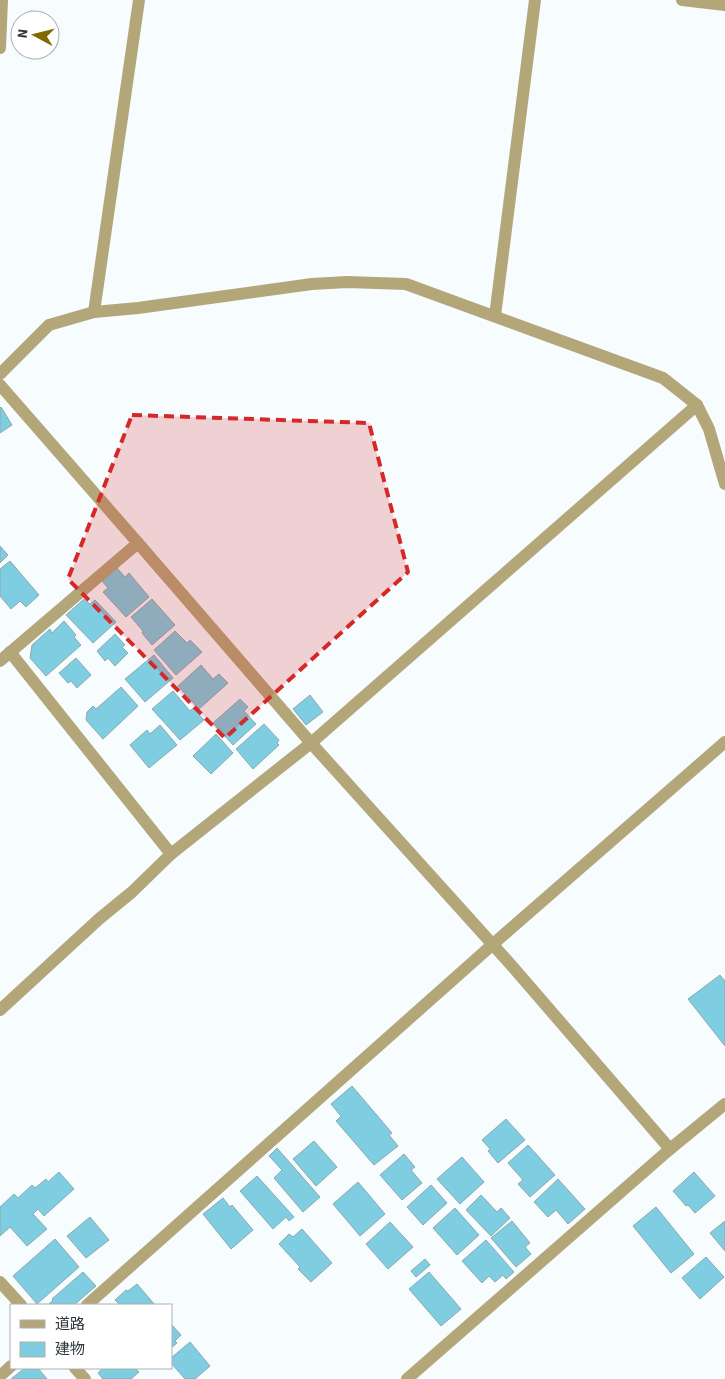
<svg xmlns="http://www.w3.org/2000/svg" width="725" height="1379" font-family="'Source Sans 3','Noto Sans JP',sans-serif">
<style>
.building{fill:#7ecde1;stroke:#8fa8ae}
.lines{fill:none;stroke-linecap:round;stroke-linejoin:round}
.street{stroke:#b3a678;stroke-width:12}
.marked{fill:#d62828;fill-opacity:0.2;stroke:#d62828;stroke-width:4;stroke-dasharray:10 6;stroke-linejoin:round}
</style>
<rect width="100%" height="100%" fill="#f7fcfe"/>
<!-- building -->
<g class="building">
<path d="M1,407L12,425L0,433V408Z"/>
<path d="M0,546L8,555L0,563Z"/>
<path d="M10,561L39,595L26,607L20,601L11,609L0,596V569Z"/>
<path d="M117,568L125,577L129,573L149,597L126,617L103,592L108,588L102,581Z"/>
<path d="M84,599L90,604L95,600L116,622L93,643L66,615Z"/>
<path d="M152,599L175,625L152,645L142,633L143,631L131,617Z"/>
<path d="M64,621L76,635L74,637L81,645L46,676L30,658L32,645L50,629L52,633Z"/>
<path d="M175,631L187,643L190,640L202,652L176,675L154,650Z"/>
<path d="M115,634L125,645L122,647L128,653L115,666L108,658L105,661L97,651Z"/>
<path d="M154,655L173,678L145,702L125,679Z"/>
<path d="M76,658L91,675L77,688L71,681L68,683L59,673Z"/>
<path d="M201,665L213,679L219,674L228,683L199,709L178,686Z"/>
<path d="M121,687L138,706L103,739L86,720L87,712L93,706L96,709Z"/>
<path d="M173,691L190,711L193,708L204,720L180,740L152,709Z"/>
<path d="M310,695L323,712L306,725L293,709Z"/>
<path d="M240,699L248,707L244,711L256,724L233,745L213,723Z"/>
<path d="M264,724L279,740L277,743L279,745L253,769L236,749Z"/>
<path d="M160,725L177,745L149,768L130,745L147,730L150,734Z"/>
<path d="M216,734L233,753L211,774L193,756Z"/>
<path d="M720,975L725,981V1046L688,999Z"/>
<path d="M352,1086L392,1133L389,1135L398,1146L374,1165L336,1121L341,1116L331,1104Z"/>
<path d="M506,1119L525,1140L498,1163L488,1151L490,1149L482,1140Z"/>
<path d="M314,1141L337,1167L316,1186L293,1159Z"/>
<path d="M528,1145L555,1175L530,1197L518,1184L523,1180L508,1163Z"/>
<path d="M277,1148L320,1197L303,1212L274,1178L282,1170L269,1156Z"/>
<path d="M404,1154L415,1167L411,1170L422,1183L402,1200L380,1175Z"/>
<path d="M462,1157L484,1182L460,1204L437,1179Z"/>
<path d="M59,1172L74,1189L44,1216L38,1209L33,1214L47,1229L27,1246L10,1227L0,1236V1207L14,1194L18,1198L32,1185L35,1188L46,1179L48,1182Z"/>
<path d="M694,1172L715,1196L695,1213L688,1205L686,1206L673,1191Z"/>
<path d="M257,1176L294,1217L289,1221L286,1217L273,1229L240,1191Z"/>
<path d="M558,1179L585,1209L568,1224L556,1210L548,1217L534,1202Z"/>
<path d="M358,1182L385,1214L360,1236L333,1204Z"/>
<path d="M431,1185L447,1203L423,1225L407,1207Z"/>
<path d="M481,1195L497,1212L501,1208L510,1218L491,1236L466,1210Z"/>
<path d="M223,1198L230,1207L232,1205L253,1230L231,1249L203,1214Z"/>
<path d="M656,1207L694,1254L671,1273L633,1226Z"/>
<path d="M455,1208L479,1235L457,1255L433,1228Z"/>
<path d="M90,1217L109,1240L86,1258L67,1236Z"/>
<path d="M512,1221L530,1243L525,1247L531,1254L516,1267L491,1238Z"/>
<path d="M725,1221V1251L710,1233Z"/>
<path d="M390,1222L413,1247L388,1269L366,1244Z"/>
<path d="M302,1229L332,1263L311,1282L298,1269L300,1267L279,1244L289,1234L293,1237Z"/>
<path d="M55,1239L79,1267L37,1304L13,1276Z"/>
<path d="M486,1240L514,1272L506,1279L503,1275L495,1282L489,1276L482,1283L462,1261Z"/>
<path d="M706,1257L724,1277L700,1299L682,1278Z"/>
<path d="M425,1259L430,1265L416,1277L411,1271Z"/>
<path d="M83,1272L96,1286L74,1305H48L53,1300L52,1299Z"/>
<path d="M429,1272L461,1309L441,1326L409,1289Z"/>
<path d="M137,1284L155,1305H120L115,1300L126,1290L128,1291Z"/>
<path d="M171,1324L181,1335L175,1341L177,1343L171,1348Z"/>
<path d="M190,1342L210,1366L195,1379H185L171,1363V1358Z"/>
<path d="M25,1368H38L47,1379H11Z"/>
<path d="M103,1368H135L139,1372L131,1379H103L98,1373Z"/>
</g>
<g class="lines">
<!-- street -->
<g class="street">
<path d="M682,0L725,5"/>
<path d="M0,48L2,0"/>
<path d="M94,312L139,0"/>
<path d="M495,316L535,0"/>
<path d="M0,374L49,325L94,312L138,308L312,284L347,282L406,284L663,378L697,405L709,429L725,484"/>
<path d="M0,385L138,543L311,743L512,966L670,1149"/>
<path d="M10,652L171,854"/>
<path d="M0,661L138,543"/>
<path d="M0,1010L99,919L132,892L171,854L311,743L697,405"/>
<path d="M0,1282L21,1305"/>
<path d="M87,1305L492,945L725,742"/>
<path d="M75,1368L85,1379"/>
<path d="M0,1376L11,1366"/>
<path d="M407,1379L670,1149L725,1104"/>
</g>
</g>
<!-- marked area -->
<path class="marked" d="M132,415L369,423L408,572L225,738L68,579Z"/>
<!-- legend -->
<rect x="10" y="1304" width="162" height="65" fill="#ffffff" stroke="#abafb1"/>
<rect x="20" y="1320" width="25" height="8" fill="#b3a678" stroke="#abafb1"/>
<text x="55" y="1329" font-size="15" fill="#2e383b">道路</text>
<rect x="20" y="1342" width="25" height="15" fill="#7ecde1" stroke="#abafb1"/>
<text x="55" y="1354" font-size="15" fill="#2e383b">建物</text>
<!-- north arrow -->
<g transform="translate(35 35) rotate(277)"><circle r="24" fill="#ffffff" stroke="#abafb1"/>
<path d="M0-4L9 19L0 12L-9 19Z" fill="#806900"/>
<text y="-8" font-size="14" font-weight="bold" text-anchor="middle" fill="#2e383b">N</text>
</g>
</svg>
